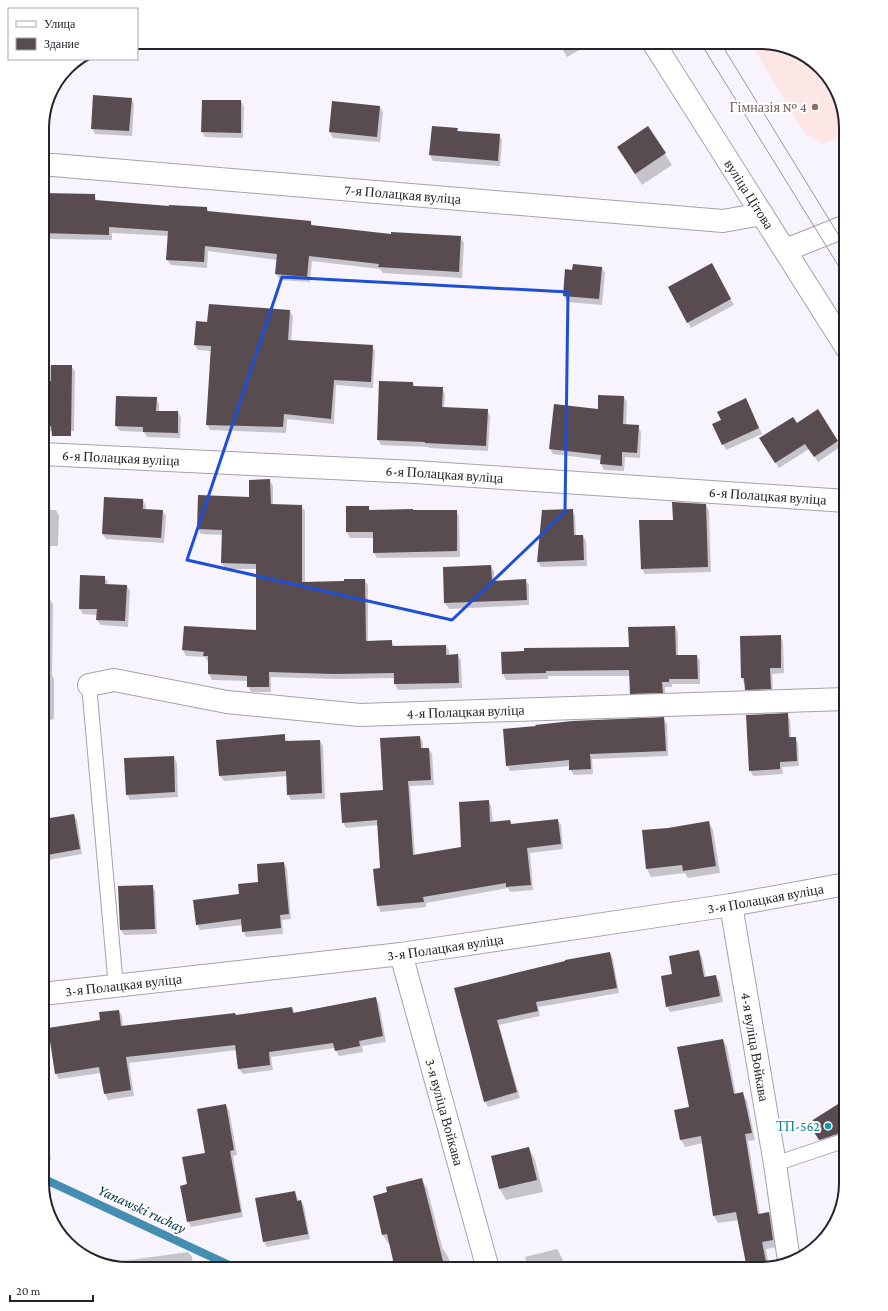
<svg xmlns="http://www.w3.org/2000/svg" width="888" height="1311" font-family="'Crimson Pro',serif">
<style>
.education{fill:#fce6e6}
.shadow{fill:#0003}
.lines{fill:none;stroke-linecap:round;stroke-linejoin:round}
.stream{stroke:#468db2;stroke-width:8}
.building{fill:#584c50}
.lane-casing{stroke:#a6a1ad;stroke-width:16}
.street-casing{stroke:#a6a1ad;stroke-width:24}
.secondary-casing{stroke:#a6a1ad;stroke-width:24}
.primary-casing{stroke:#a6a1ad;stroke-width:24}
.lane{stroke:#fff;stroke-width:14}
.street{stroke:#fff;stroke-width:22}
.secondary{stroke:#fff;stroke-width:22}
.primary{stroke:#fff;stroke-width:22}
.tram{stroke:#98959c;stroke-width:1}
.marked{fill:none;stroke:#1d4ed8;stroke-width:3;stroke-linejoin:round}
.education-dot{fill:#8d6e63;stroke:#fff;stroke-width:1.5}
.culture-dot{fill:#0f9aa8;stroke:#fff;stroke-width:1.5}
.labels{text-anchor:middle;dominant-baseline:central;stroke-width:4;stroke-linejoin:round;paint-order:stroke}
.education-label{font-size:14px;fill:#785e54;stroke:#fff;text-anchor:end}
.street-label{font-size:14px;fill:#262429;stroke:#fff}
.culture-label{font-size:14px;fill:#0d838f;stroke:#fff;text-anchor:end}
.water-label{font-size:15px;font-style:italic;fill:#07364b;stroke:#fff}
.rim{fill:none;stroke:#262429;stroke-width:2}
</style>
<rect width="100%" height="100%" fill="#f8f4fd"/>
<!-- education -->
<path class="education" d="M750,42H765L808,56L835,85L846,128V134L823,144L806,135Z"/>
<!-- shadow -->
<g class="shadow">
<path d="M558,42H592V43L567,57Z"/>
<path d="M131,99L134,104L132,136L95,134L92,128Z"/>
<path d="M241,101L244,107L243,138L205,137L202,132Z"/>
<path d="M380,107L383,112L380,142L333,138L330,132Z"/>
<path d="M648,128L672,165L642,185L625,158Z"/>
<path d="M457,129L459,132L499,135L502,140L500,166L433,161L430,155Z"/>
<path d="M42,191H44L46,194L94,195L98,202L170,207L207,208L209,212L310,222L313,226L392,235L460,237L464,243L462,278L383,273L380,269L312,261L310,282L280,280L276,274L277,260L208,251L207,268L171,265L167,260L169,236L112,233V240L48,239V271H42Z"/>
<path d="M712,265L734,305L691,328L669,288Z"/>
<path d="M602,268L605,273L602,305L567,302L564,296L566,270L573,271Z"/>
<path d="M290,311L293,317L291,341L372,346L375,351L373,388L336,385L334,424L287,419L286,433L210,430L207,424L211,351L198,350L195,345Z"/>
<path d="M42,366H71L75,371L74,431H48L45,426H42Z"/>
<path d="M413,383L415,387L442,388L445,394L444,408L487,410L490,416L488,451L429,448L428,447L381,445L378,440Z"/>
<path d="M624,397L627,402L626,426H638L641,432L640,458L625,457L624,471L604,470L601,464V460L553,454L550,449Z"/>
<path d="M156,398L159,404V412H178L181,418L180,438L147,437L144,432L120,431L116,426Z"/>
<path d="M749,405L762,434L726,450L714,425Z"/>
<path d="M817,411L840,447L818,462L809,449L779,468L764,444Z"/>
<path d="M269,480L273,486V505L301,506L305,511V583L345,582L364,580L368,585V642L391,641L395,647L446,646L449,651V656L458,655L461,661L462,688L398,690L395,684V678L338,679L271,677V692H251L248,686V681L212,680L209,674V662H208L205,657L186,656L183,650L185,627L257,631V569H225L222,563L223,535L201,534L198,529L250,498Z"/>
<path d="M42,494H47L50,499V510H56L59,516L58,546H42Z"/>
<path d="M143,500L146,506V510L162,511L166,516L164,543L106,539L103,534Z"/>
<path d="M706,505L709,511L711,572L645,574L642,569Z"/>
<path d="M347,507H368L370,511H456L459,516L460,557L377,558L374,553V538H350L347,532Z"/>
<path d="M572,510L575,516L576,536H583L586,541L587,566L541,567L538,562Z"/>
<path d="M846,536V542L843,537Z"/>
<path d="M491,566L494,572V582L525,580L529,585V605L449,609L445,603L444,568Z"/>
<path d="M104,577L108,582L107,585L127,586L130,591L128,627L101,625L97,620L98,615L83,614L80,609Z"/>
<path d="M42,599H50L53,605L52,675L54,679V719L50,720L49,765H42Z"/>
<path d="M675,627L678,632V656H697L700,661V684H672V687H665V698L634,699L631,693L630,676H548V679L506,680L503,674L502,653L630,648Z"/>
<path d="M780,636L783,641L784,673L772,674L773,694L749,695L742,678Z"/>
<path d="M787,714L790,720L791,738H795L798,743L799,766L782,767L783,774L753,776L750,770Z"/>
<path d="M664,719L667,724L668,756L592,759L593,774L574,775L570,769V766L510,771L507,765Z"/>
<path d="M284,736L287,741H320L323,746L325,799L291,800L288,794L287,776L224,781L220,776Z"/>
<path d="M420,737L423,743V749H429L432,754L434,785L410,786L415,856L462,848L488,801L491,806L493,822L510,821L512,825L557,820L561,825L563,849L530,853L533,890L510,892L508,888L426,903V907L381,912L378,906L374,869H382L379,825L346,828L343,822L384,791Z"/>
<path d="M174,757L177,763L178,797L130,800L127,794Z"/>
<path d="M74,815L77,820L82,854L42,861V832L47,831Z"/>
<path d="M709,822L713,830L720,873L688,878L685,873L651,877L647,869L669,829Z"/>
<path d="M284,863L287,869L291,919L282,920L283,934L246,937L243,931V925L200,930L197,924L260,883Z"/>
<path d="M152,886L155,891L157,934L124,935L121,930Z"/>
<path d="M699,951L702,957L706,978L715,976L719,981L723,1002L670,1012L667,1006L673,975Z"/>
<path d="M610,953L613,959L619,993L538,1007L540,1016L499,1025L520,1098L488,1107L485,1102L456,989Z"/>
<path d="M376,998L379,1004L386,1042L362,1046L363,1052L339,1056L335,1048L271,1057L273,1070L243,1074L239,1069L237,1050L129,1063L134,1096L108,1100L105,1094L101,1073L59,1079L56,1074L49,1029L101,1021L119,1011L122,1016L123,1027L236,1016L292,1008L295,1013Z"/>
<path d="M723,1040L727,1047L736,1095L743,1094L747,1101L755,1140L748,1141L760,1215L769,1213L773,1220L777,1247L766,1249L769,1267L760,1269H748L739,1220L718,1223L714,1216L703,1143L685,1147L681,1140L675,1111L690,1108Z"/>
<path d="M225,1105L229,1110L237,1155L233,1156L243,1217L191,1227L188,1221V1185L206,1153Z"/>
<path d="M846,1115V1136L823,1145L810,1124Z"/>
<path d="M42,1131H44L47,1137L51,1159L42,1161Z"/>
<path d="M529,1148L535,1160L543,1192L506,1200L500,1189L492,1157Z"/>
<path d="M422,1180L427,1188L443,1250H444L449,1259L451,1269H396L390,1243H388L383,1235L374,1196L388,1193Z"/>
<path d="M295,1192L299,1201H301L304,1206L310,1239L267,1247L264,1242Z"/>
<path d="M557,1249L562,1258L566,1269H528L525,1257Z"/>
<path d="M188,1252L192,1257L193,1269H123L122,1261Z"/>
</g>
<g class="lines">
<!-- stream -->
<path class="stream" d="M42,1178L231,1266"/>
</g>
<!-- building -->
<g class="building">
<path d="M93,95L132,98L129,131L91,129Z"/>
<path d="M202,100H241V133L201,132Z"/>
<path d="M332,101L380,106L377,137L329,132Z"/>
<path d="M432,126L458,128L457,131L500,134L498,161L429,155Z"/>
<path d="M648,126L666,153L635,174L617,147Z"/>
<path d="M42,193L95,194V200L169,206V205L207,207V211L311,221V225L391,234V232L461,236L459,272L378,267L379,264L309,256L307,277L275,274L277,254L205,246L204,262L166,260L168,231L109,227V235L42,233Z"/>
<path d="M712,263L731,299L687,323L668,287Z"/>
<path d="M573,264L602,267L599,299L563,296L565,269L572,270Z"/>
<path d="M209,304L290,310L288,340L373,345L371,382L334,380L331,419L284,414L283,427L206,425L211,346L194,345L196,321L207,322Z"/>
<path d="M51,365H72L71,436H52L51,426L44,425V382L51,381Z"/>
<path d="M379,381L413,382V386L443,387L442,407L488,409L486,446L425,443V442L377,440Z"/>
<path d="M598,395L624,396L623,424L639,425L637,453L622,452V466L600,464L601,455L549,449L554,404L598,409Z"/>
<path d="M116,396L157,397L156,411H178V433L143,432V427L115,426Z"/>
<path d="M746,398L759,428L722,445L712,424L721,420L717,412Z"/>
<path d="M818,409L838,441L814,457L805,444L775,463L759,438L793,417L797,423Z"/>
<path d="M270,479L271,504L302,505V582L344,581V579H365L366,641L392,640V646L446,645V655L458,654L459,683L394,684V673L334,674L269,672V687H247V676L208,674V656H203L204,652L182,650L184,626L256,630V564L221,563L222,530L197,529L198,495L249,497V480Z"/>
<path d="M104,497L143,499V509L163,510L161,538L102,534Z"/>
<path d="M672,502L706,504L708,567L641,569L639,520H673Z"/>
<path d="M346,506H369V510L413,509V510H457V551L373,553V532H346Z"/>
<path d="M573,509L574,535H583L584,560L537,562L542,510Z"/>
<path d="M491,565L492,581L526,579L527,600L444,603L443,567Z"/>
<path d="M80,575L105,576V584L127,585L125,621L96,620L97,609H79Z"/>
<path d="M675,626L676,655H697L698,679H669V682H662L663,693L630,694L629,670L546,671V673L502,674L501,652L524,651V648L629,647L628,627Z"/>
<path d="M781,635V668H770L771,689L745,690L744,678H741L740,636Z"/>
<path d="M788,713L789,737H796L797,761L780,762V769L749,771L746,715Z"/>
<path d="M664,717L666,751L590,754L591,769L569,770V760L506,766L503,729L536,726L535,725L572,721Z"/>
<path d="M285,734V741L320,740L322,793L287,795L286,771L219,776L216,740Z"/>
<path d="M420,736L421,748H429L431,780L408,781L413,855L461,847L459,802L489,800L490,822L510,820L511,824L558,819L561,844L527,848L531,885L506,887V883L423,897L424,902L377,906L373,869L380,868L377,820L342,823L340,793L383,790L380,738Z"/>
<path d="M174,756L175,792L126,795L124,758Z"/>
<path d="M74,814L80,849L42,856V831L46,830L44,819Z"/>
<path d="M709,821L716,866L683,871L682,865L646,869L642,830L668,828Z"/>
<path d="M284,862L289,914L280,915L281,928L242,932L241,919L196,925L193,900L239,894L238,884L258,882L257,864Z"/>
<path d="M153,885L155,929L120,930L118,886Z"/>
<path d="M699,950L704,977L716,975L720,996L666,1007L661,976L672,974L669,956Z"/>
<path d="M610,952L617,988L536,1002L538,1011L497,1020L517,1092L484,1102L454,988L565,961V960Z"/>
<path d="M376,997L383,1036L359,1041L360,1046L335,1051L333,1043L269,1052L270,1065L238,1069L235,1045L126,1057L131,1090L104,1094L99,1067L55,1074L48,1028L100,1020L99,1012L119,1010L121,1026L235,1013L236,1015L292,1007L293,1013Z"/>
<path d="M723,1039L734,1094L743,1092L752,1133L745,1134L758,1214L769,1212L773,1240L762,1242L767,1267L754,1269H747L736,1212L713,1216L701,1136L680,1140L674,1110L689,1107L677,1047Z"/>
<path d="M846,1099V1128L837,1134L819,1140L808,1123Z"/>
<path d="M226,1104L234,1150L230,1151L241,1212L187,1222L180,1186L187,1184L182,1157L205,1153L197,1109Z"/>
<path d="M529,1147L537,1180L499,1189L491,1156Z"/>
<path d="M422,1178L445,1269H395L387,1234L382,1235L373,1196L387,1192L386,1187Z"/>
<path d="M295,1191L297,1201L301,1200L308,1234L263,1242L255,1198Z"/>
</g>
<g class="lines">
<!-- lane casing -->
<g class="lane-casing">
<g id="lane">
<path d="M89,685L116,987"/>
<path d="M775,1164L846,1140"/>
</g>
</g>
<!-- street casing -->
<g class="street-casing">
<g id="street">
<path id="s1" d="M42,165H53L723,221L762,214"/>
<path id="s2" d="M42,454L415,472L846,501"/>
<path id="s3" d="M89,685L114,680L227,702L360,715L846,699"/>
<path id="s4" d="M731,905L775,1164L789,1261"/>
<path id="s5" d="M401,954L488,1269"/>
<path id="s6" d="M42,994L401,954L731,905L846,884"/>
</g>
</g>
<!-- secondary casing -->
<g class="secondary-casing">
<path id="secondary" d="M786,250L846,226"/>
</g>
<!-- primary casing -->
<g class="primary-casing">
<g id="primary">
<path id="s7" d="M653,42L846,347"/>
</g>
</g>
<!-- lane -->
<use href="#lane" class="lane"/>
<!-- street -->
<use href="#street" class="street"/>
<!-- secondary -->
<use href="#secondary" class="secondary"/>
<!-- primary -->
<use href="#primary" class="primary"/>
<!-- tram -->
<g class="tram">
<path d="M700,42L846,278"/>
<path d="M720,42L846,247"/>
</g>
</g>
<!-- marked area -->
<path class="marked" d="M282,277L568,292L565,512L452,620L187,560Z"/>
<!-- markers -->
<circle class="education-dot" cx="815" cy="107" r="4"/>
<circle class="culture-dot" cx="828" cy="1126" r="4"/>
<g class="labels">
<!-- education labels -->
<g class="education-label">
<text x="807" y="107">Гімназія № 4</text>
</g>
<!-- street labels -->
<g class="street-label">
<text stroke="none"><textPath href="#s1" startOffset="362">7-я Полацкая вуліца</textPath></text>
<text stroke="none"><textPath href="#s7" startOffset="180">вуліца Цітова</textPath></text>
<text stroke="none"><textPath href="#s2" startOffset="79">6-я Полацкая вуліца</textPath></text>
<text stroke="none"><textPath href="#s2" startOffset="403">6-я Полацкая вуліца</textPath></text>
<text stroke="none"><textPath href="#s2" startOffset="727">6-я Полацкая вуліца</textPath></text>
<text stroke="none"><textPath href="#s3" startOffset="380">4-я Полацкая вуліца</textPath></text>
<text stroke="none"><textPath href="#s6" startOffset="730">3-я Полацкая вуліца</textPath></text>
<text stroke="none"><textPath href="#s6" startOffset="406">3-я Полацкая вуліца</textPath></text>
<text stroke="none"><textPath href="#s6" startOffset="82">3-я Полацкая вуліца</textPath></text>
<text stroke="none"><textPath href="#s4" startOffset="144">4-я вуліца Войкава</textPath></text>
<text stroke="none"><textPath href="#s5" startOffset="164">3-я вуліца Войкава</textPath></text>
</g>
<!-- culture labels -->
<g class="culture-label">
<text x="820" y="1126">ТП-562</text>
</g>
<!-- water labels -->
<g class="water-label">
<text transform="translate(142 1209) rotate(25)">Yanawski ruchay</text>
</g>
</g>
<!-- crop -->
<path d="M0 0H888V1311H0ZM128 49H760A79 79 0 0 1 839 128V1183A79 79 0 0 1 760 1262H128A79 79 0 0 1 49 1183V128A79 79 0 0 1 128 49Z" fill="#fff" fill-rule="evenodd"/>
<path class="rim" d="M128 49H760A79 79 0 0 1 839 128V1183A79 79 0 0 1 760 1262H128A79 79 0 0 1 49 1183V128A79 79 0 0 1 128 49Z"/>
<!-- legend -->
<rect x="8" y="8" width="130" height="52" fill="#ffffff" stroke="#a8a7a9"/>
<rect x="16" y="21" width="20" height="6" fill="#ffffff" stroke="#a8a7a9"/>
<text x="44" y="28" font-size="12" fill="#262429">Улица</text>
<rect x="16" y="38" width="20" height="12" fill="#584c50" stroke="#a8a7a9"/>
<text x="44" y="48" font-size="12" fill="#262429">Здание</text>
<!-- scale -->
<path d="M10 1295v6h83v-6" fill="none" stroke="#262429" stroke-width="2"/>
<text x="16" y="1295" font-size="12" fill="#262429" stroke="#ffffff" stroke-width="3" paint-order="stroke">20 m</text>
</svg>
